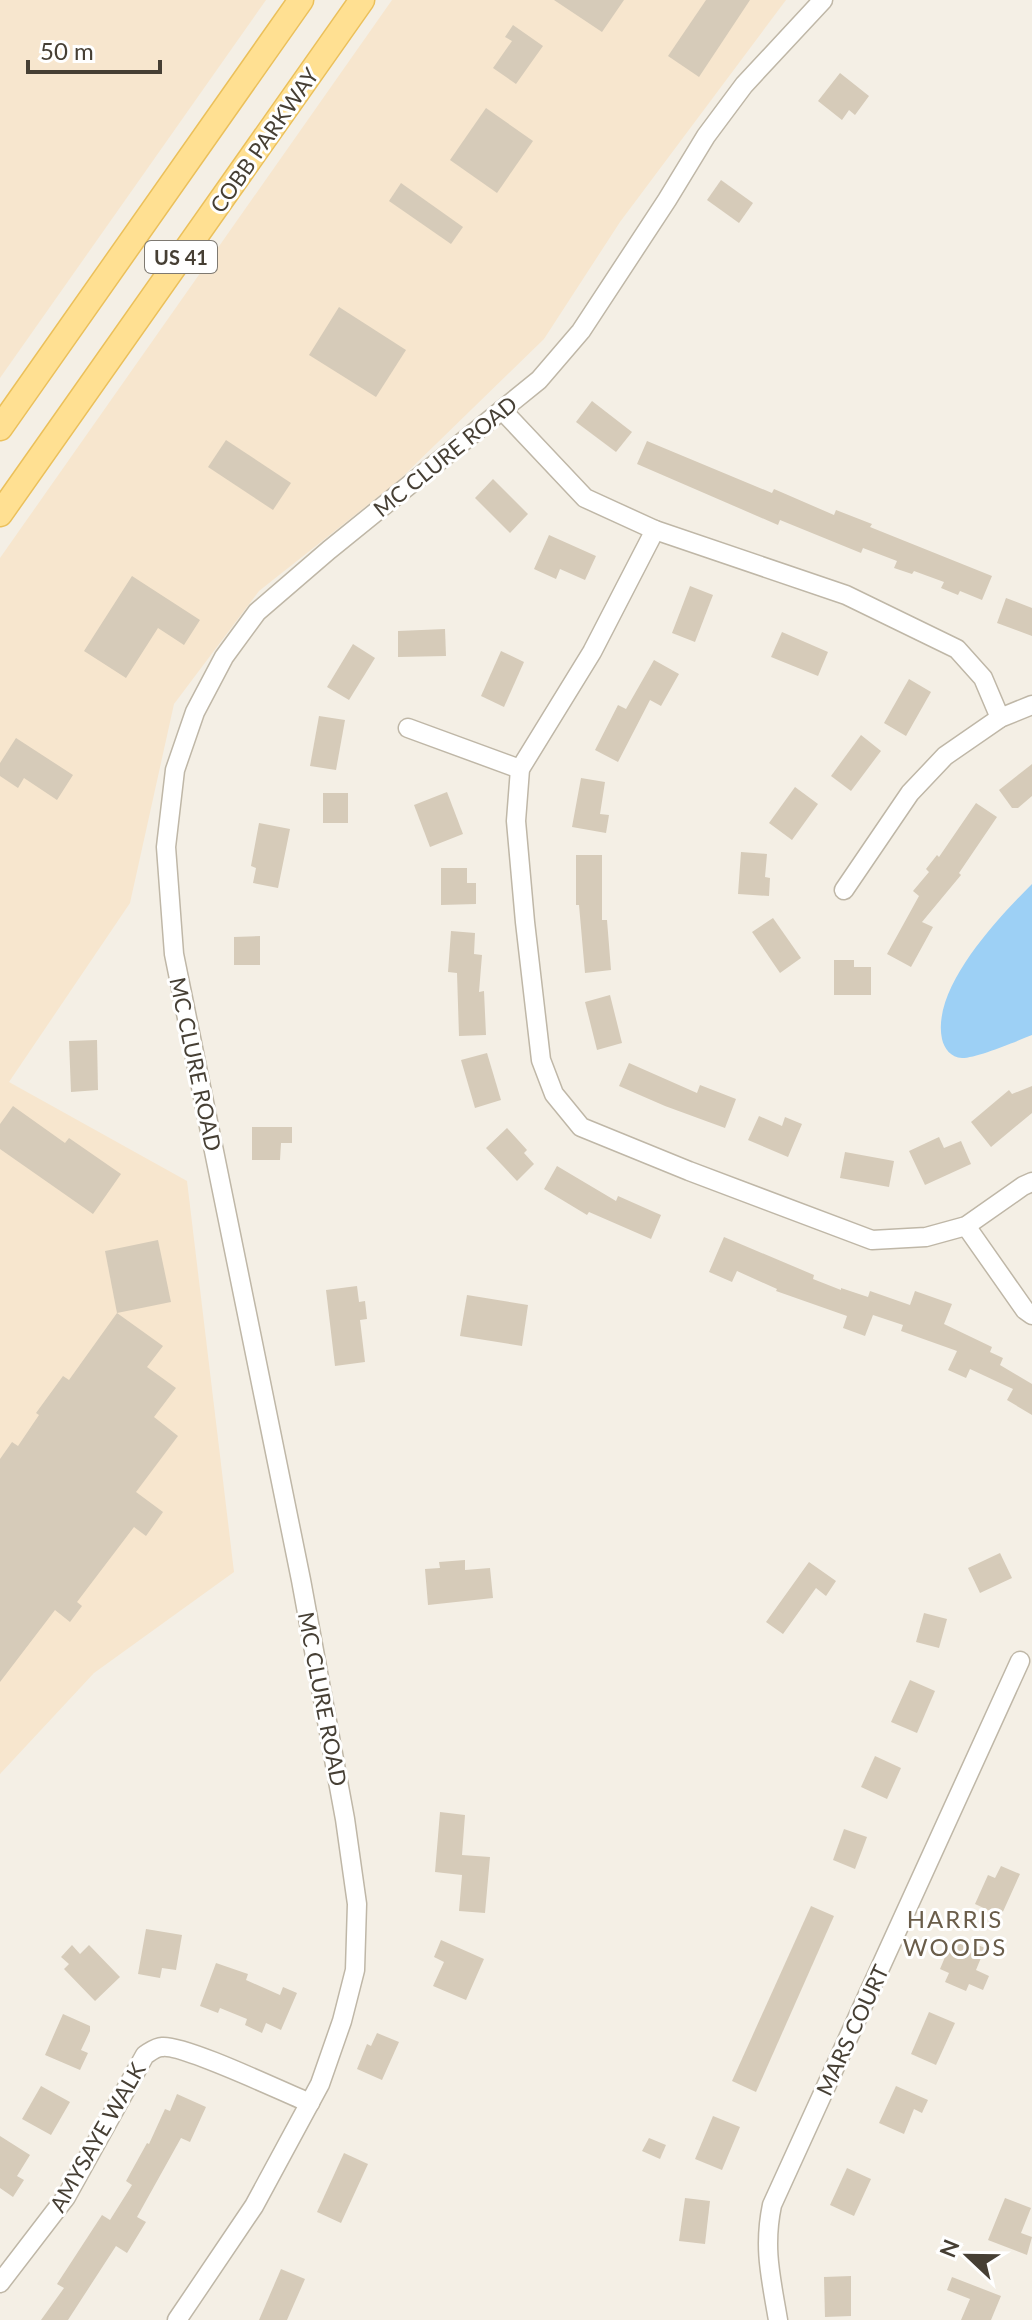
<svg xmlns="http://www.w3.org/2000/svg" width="1032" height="2320" font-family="Lato,sans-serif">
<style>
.commercial{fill:#f7e6ce}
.water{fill:#9dd0f5}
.building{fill:#d6cbb9}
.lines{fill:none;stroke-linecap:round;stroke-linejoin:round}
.minor-casing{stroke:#bfb7a7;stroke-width:21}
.major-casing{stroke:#ebc05b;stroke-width:27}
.minor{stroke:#fff;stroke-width:18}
.major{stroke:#ffe092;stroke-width:24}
.labels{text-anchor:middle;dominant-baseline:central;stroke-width:6;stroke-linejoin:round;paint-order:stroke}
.shield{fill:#fff;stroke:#7e7971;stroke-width:2}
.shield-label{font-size:20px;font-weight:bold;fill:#463f34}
.street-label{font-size:22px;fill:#463f34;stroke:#fff}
.neighbourhood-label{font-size:24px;letter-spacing:2px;fill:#6a5d4a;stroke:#fff}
</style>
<rect width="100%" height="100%" fill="#f4efe5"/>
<!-- commercial -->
<g class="commercial">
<path d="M0,0H266L0,378Z"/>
<path d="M392,0H786L620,222L544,339L398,481L259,591L174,704L130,903L9,1082L187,1181L234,1572L94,1673L0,1774V558Z"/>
</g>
<!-- water -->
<path class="water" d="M1032,884V1035C1017,1041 977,1058 962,1058C951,1058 944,1048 942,1039C931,988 999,917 1032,884Z"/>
<!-- building -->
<g class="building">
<path d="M554,0H624L602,32Z"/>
<path d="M706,0H750L699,77L668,56Z"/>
<path d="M513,25L543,46L516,84L493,68L512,41L505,37Z"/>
<path d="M840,73L869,96L855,115L849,110L842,120L818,101Z"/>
<path d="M486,108L533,141L497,193L450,160Z"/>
<path d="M721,180L753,203L739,223L707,200Z"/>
<path d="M401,183L463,227L451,244L389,201Z"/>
<path d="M339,307L406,350L376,397L309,355Z"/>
<path d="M592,401L632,432L616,452L576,422Z"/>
<path d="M226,440L291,483L273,510L208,467Z"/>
<path d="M647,441L772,493L774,489L834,515L836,510L872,524L870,527L992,576L982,600L960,591L958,595L941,588L944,582L914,571L912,574L894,568L897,561L863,548L861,553L780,520L778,525L637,464Z"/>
<path d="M493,479L528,514L510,533L475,498Z"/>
<path d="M549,535L596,556L585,580L560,569L556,579L534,569Z"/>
<path d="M132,576L200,620L184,645L158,628L126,678L84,651Z"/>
<path d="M690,586L713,595L695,642L672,633Z"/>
<path d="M1006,598L1032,608V636L997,623Z"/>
<path d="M445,629L446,656L398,657V631Z"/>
<path d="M782,632L828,652L818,676L771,657Z"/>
<path d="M353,644L375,658L349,700L327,687Z"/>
<path d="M501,651L524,662L504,707L481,696Z"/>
<path d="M654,660L679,674L661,706L650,700L618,762L595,750L618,705L626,709Z"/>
<path d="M909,679L931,692L906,736L884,723Z"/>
<path d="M319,716L345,720L336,770L310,766Z"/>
<path d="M861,735L881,751L851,791L831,776Z"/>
<path d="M16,738L73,775L57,800L24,778L18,788L0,776V763Z"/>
<path d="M1032,764V796L1018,808H1012L999,790Z"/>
<path d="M581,778L605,782L600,814L609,815L606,833L572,827Z"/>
<path d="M795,787L818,804L792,840L769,823Z"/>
<path d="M447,792L463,834L430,847L414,805Z"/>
<rect x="323" y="793" width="25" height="30"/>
<path d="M976,803L997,817L959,873L961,875L922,922L933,927L911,967L887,954L919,896L913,891L929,872L926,869L937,855L939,857Z"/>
<path d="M259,823L290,829L278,888L253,883L256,868L251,866Z"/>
<path d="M741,852L767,854L765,877L770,878L769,896L738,894Z"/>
<path d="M576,855H602V920H607L611,970L585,973L579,905H576Z"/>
<path d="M441,868H467V883H476V904L441,905Z"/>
<path d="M773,918L801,958L780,973L752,932Z"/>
<path d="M451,931L475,933L474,954L482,955L479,992L484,991L486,1035L459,1036L457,973L448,972Z"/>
<path d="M260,936V965H234V937Z"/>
<path d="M834,960H854V967H871V995H834Z"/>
<path d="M610,995L622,1043L597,1050L585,1002Z"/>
<path d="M97,1040L98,1090L71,1092L69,1041Z"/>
<path d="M487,1053L501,1100L475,1108L461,1060Z"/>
<path d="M629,1063L697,1093L700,1085L736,1099L725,1128L665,1106L619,1086Z"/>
<path d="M1032,1086V1113L991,1147L971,1122L1009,1090L1012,1094Z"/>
<path d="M13,1106L65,1143L69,1138L121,1174L93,1214L0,1149V1124Z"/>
<path d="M759,1116L782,1126L785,1117L802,1124L788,1157L748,1140Z"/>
<path d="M252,1127H292V1143H281L280,1160H252Z"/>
<path d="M507,1128L527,1150L524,1153L534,1164L517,1181L486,1148Z"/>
<path d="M939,1137L944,1148L961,1141L971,1164L925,1185L909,1151Z"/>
<path d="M845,1152L894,1161L889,1187L840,1178Z"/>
<path d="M557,1166L616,1201L618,1196L661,1215L651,1239L589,1212L587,1215L544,1189Z"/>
<path d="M724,1237L814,1275L813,1279L841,1290V1288L868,1297L870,1291L910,1305L915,1291L952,1304L944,1324L992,1347L990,1352L1003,1358L1000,1365L1032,1384V1415L1007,1400L1013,1389L970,1369L966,1378L948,1370L957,1351L901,1331L903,1325L873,1315L865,1336L843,1328L847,1316L776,1291L777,1289L737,1271L732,1282L709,1272Z"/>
<path d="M158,1240L171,1302L117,1313L105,1251Z"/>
<path d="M357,1286L359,1302L365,1301L367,1319L360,1320L365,1362L335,1366L326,1290Z"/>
<path d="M467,1295L528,1305L522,1346L460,1336Z"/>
<path d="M117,1313L163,1346L147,1367L176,1388L154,1417L178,1436L136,1492L163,1512L146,1536L134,1527L77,1602L82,1606L70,1622L55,1610L0,1682V1459L12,1442L18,1446L39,1415L36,1413L63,1376L69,1380Z"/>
<path d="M1000,1553L1012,1578L980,1593L968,1568Z"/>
<path d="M465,1560V1570L490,1568L493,1598L428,1605L425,1569L440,1568L439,1562Z"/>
<path d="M809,1562L836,1581L826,1596L816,1588L783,1634L766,1622Z"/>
<path d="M924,1613L947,1619L939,1648L916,1642Z"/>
<path d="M910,1680L935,1691L917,1733L891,1722Z"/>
<path d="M875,1756L901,1768L887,1799L861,1787Z"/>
<path d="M440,1812L465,1815L462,1855L490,1857L485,1913L459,1911L462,1875L435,1872Z"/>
<path d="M844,1829L867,1837L855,1869L833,1860Z"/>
<path d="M1001,1866L1020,1874L1001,1916L975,1904L988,1875L995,1878Z"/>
<path d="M811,1906L834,1916L756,2092L732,2081Z"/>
<path d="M146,1929L182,1935L176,1970L162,1968L160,1978L138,1974Z"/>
<path d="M959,1937L985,1948L976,1970L989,1976L983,1990L969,1984L966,1991L945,1982L949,1973L940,1969L948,1950L952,1952Z"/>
<path d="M441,1940L484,1959L466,2000L433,1986L444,1962L434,1957Z"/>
<path d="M72,1945L80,1954L89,1945L120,1977L95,2001L64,1969L69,1964L61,1957Z"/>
<path d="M216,1963L248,1974L246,1980L280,1995L283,1987L297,1993L281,2030L266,2023L262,2033L245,2025L247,2019L220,2008L218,2013L200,2006Z"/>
<path d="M929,2012L955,2023L936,2065L911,2054Z"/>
<path d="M63,2014L90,2026V2031L81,2050L88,2053L80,2070L45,2055Z"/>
<path d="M377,2033L399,2042L382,2080L357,2069L367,2044L371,2046Z"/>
<path d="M41,2086L70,2102L51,2135L22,2119Z"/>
<path d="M896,2086L928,2100L922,2113L914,2109L904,2134L879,2123Z"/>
<path d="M177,2094L206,2107L190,2142L181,2138L137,2217L146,2222L127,2253L116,2246L68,2320H41L64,2288L57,2284L102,2215L110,2220L132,2185L126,2181L147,2143L149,2144L165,2109L170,2111Z"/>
<path d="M713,2116L740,2127L722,2170L695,2159Z"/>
<path d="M0,2136L30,2155L17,2176L24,2180L13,2197L0,2188Z"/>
<path d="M649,2138L666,2145L660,2159L642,2151Z"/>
<path d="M344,2153L368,2164L341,2223L317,2212Z"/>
<path d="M847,2168L871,2179L854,2216L830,2205Z"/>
<path d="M685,2198L710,2201L705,2244L679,2241Z"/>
<path d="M1005,2198L1031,2208L1021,2233L1032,2237L1027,2255L988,2240Z"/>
<path d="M281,2269L305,2279L287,2320H259Z"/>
<path d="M851,2276V2316L825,2317L824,2277Z"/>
<path d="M952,2277L1001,2296L991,2320H961L970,2299L947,2290Z"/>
</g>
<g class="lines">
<!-- minor casing -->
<g class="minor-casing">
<g id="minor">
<path d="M502,410L585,498L655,530L846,595L957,649L983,678L1000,718"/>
<path d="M655,530L592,652L520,769L516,821L525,922L541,1060L554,1094L581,1127L689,1171L872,1240L926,1237L966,1226L1023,1186L1032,1182"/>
<path d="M408,728L520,769"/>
<path d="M844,890L910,793L945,756L1000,718L1032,705"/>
<path d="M966,1226L1025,1310L1032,1315"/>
<path d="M0,2283L66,2197L145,2055C150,2052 156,2047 162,2047C183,2044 283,2092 310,2103"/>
<path d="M177,2320L254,2206L320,2084L342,2021L355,1970L357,1904L345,1819L301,1580L174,954L166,847L175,770L195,712L224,657L257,612L329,550L539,380L581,331L667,200L706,136L744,85L823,0"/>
<path d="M778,2320C771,2278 763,2248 772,2205L1020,1661"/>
</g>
</g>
<!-- major casing -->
<g class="major-casing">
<g id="major">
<path d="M0,428L301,0"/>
<path d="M0,514L362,0"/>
</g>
</g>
<!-- minor -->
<use href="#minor" class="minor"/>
<!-- major -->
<use href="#major" class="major"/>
</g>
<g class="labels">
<!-- shield labels -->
<rect class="shield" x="145" y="241" width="72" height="32" rx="6"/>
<g class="shield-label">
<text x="181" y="257">US 41</text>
</g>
<!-- street labels -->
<g class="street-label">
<text transform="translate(264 140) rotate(-55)">COBB PARKWAY</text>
<text transform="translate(445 456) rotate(-39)">MC CLURE ROAD</text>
<text transform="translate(196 1064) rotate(78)">MC CLURE ROAD</text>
<text transform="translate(323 1699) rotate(79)">MC CLURE ROAD</text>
<text transform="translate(852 2030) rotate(-65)">MARS COURT</text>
<text transform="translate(97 2137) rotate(-60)">AMYSAYE WALK</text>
</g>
<!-- neighbourhood labels -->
<g class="neighbourhood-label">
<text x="955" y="1918">HARRIS<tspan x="955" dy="28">WOODS</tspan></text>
</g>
</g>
<!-- north arrow -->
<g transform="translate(968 2256) rotate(292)" stroke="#ffffff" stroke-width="6" paint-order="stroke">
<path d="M0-6L14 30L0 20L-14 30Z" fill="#463f34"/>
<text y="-12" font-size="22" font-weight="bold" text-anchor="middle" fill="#463f34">N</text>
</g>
<!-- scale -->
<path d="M28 60v12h132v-12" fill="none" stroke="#463f34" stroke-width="4"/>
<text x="40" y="60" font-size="24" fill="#463f34" stroke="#ffffff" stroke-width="6" paint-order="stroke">50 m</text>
</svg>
